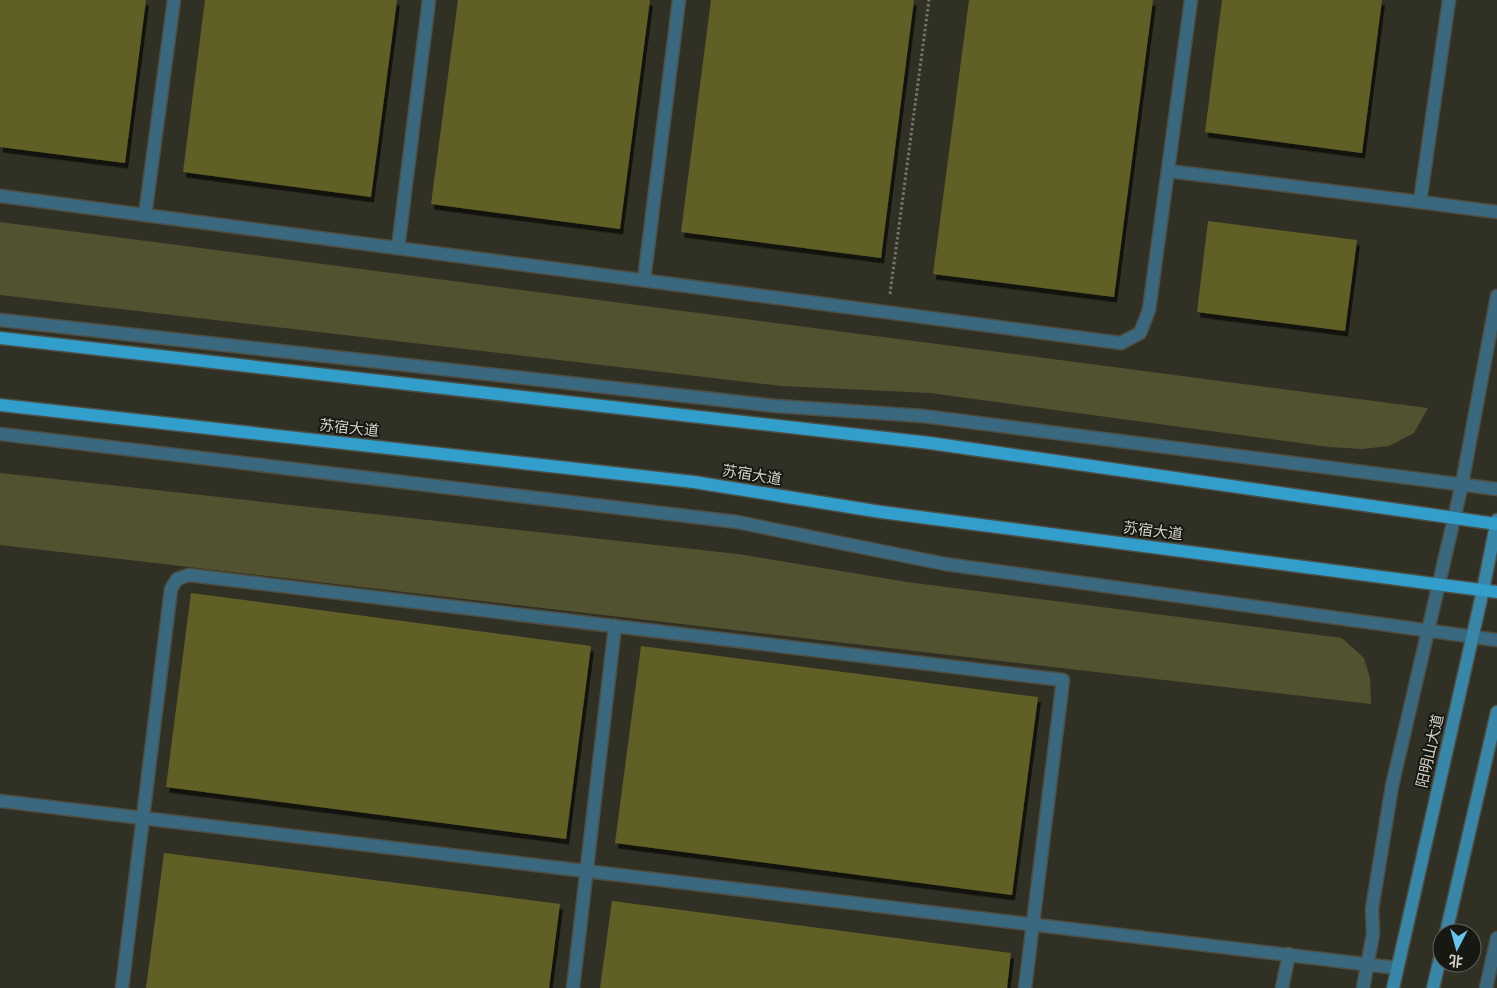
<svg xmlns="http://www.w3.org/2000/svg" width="1497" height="988" font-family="Raleway,'Noto Sans SC',sans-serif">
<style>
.green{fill:#535230}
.building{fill:#615f27;filter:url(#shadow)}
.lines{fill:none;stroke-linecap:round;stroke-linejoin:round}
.lane-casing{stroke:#4d4d42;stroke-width:15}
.secondary-casing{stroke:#4d4d42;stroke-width:15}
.primary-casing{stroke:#4d4d42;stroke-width:15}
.path{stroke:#75756b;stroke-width:3;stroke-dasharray:2.5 2.5;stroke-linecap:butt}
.lane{stroke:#3a687e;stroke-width:12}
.secondary{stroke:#3887a9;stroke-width:12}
.primary{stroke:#319ecb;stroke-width:12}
.labels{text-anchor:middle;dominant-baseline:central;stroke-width:4;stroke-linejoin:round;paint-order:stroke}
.street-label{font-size:15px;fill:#d2d2ca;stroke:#181812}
</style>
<defs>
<filter id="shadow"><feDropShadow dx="3" dy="5.5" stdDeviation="0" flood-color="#0009"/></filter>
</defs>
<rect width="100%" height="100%" fill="#303024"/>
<!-- green -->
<g class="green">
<path d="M0,222L1428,408L1414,433L1389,446L1362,449L1329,447L930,393L782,386L0,295Z"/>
<path d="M0,473L738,554L907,582L1342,638L1364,658L1370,678L1371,704L0,545Z"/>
</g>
<!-- building -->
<g class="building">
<path d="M0,0H146L125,163L0,147Z"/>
<path d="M205,0H397L371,197L183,172Z"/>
<path d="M458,0H650L620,229L431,204Z"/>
<path d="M711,0H914L881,258L681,232Z"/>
<path d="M969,0H1153L1114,297L933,274Z"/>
<path d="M1222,0H1382L1362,153L1205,132Z"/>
<path d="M1208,221L1357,240L1345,331L1197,312Z"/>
<path d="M191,593L591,646L566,839L166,787Z"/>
<path d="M641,646L1038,697L1012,895L615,843Z"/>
<path d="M164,853L560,904L549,988H146Z"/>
<path d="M612,901L1011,953L1007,988H600Z"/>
</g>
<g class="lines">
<!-- lane casing -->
<g class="lane-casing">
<g id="lane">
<path d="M1168,171L1420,202L1449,0"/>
<path d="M0,196L1121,343L1140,333L1149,310L1191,0"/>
<path d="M1420,202L1497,212"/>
<path d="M145,215L174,0"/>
<path d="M398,248L429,0"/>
<path d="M644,280L679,0"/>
<path d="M0,320L776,406L923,416L1497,489"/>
<path d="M0,434L737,522L945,564L1497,640"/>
<path d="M0,801L1397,968"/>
<path d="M122,988L171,589L177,579L189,575L1063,680L1025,988"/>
<path d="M573,988L615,626"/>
<path d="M1282,988L1289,954"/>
<path d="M1363,988L1373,934L1372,909L1392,786L1462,484L1497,296"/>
<path d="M1486,988L1497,938"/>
</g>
</g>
<!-- secondary casing -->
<g class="secondary-casing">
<g id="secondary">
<path d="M1446,933L1497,712"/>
<path d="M1393,988L1483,590L1497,520"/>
<path d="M1433,988L1442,950"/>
</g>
</g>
<!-- primary casing -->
<g class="primary-casing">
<g id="primary">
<path d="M0,338L930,443L1497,524"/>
<path d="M0,405L694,482L881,512L1497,592"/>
</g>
</g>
<!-- path -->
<path class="path" d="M890,294L929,0"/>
<!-- lane -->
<use href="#lane" class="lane"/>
<!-- secondary -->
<use href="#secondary" class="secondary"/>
<!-- primary -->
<use href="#primary" class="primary"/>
</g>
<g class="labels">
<!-- street labels -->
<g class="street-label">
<text transform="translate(349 428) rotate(6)">苏宿大道</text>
<text transform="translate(752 475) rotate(9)">苏宿大道</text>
<text transform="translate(1153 531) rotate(7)">苏宿大道</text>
<text transform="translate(1430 751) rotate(-77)">阳明山大道</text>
</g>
</g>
<!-- north arrow -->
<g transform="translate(1457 948) rotate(186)"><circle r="24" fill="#181812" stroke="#62625c"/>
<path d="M0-4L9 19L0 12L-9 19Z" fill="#67c4ef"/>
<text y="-8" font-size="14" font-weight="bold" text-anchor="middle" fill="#d2d2ca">北</text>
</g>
</svg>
